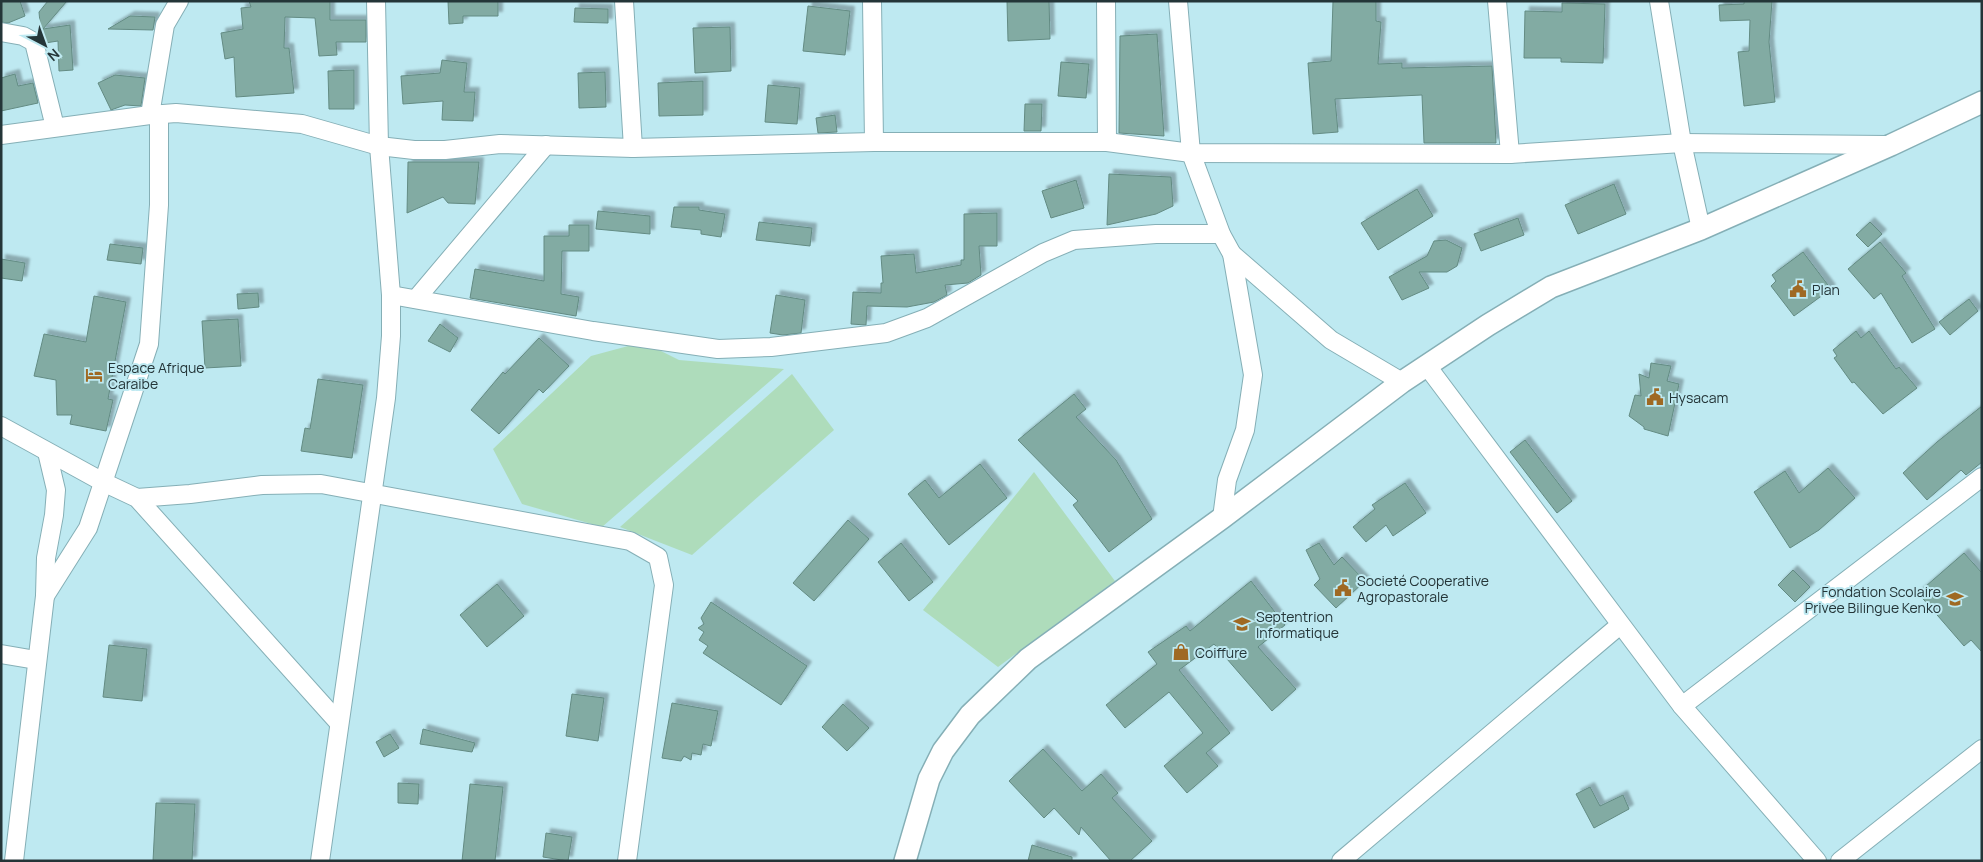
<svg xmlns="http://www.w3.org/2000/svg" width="1983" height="862" font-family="Manrope,sans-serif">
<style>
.green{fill:#aedcbb}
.building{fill:#82aba3;stroke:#638b83;filter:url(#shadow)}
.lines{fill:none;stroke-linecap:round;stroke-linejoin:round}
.minor-casing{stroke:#85afb6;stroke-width:20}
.tertiary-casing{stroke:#85afb6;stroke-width:24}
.minor{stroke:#fff;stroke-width:18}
.tertiary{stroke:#fff;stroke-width:21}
.labels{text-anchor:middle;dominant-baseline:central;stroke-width:4;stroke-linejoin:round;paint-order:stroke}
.poi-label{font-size:14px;fill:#243538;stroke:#bee9f1;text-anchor:start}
</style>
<defs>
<filter id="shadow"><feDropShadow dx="4.5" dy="-4.5" stdDeviation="1" flood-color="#0004"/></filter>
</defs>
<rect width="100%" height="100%" fill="#bee9f1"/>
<!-- green -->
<g class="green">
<path d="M643,342L679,360L784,369L602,527L522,504L493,449L591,356Z"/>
<path d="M792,374L834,430L692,555L620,527Z"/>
<path d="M1034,472L1115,581L998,667L923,610Z"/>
</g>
<!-- building -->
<g class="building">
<path d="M1,1H20L25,16L8,23L1,22Z"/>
<path d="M48,1H67L43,29L70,25L73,70L59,71L58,41L45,43L41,34L39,12Z"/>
<path d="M249,1H330V20H366V42H336L337,55L319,56L315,18L285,17L284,48H289L294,93L236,97L234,57L225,59L221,33L243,29L241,8L251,7Z"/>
<path d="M448,1H498V16H463V23L449,24Z"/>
<path d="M1007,1H1049L1050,39L1008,41Z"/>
<path d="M1333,1H1376V21L1381,22L1378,64L1402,63V68L1492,66L1496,143H1424L1422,95L1335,99L1338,132L1313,134L1308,63L1331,61Z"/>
<path d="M1744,1H1772L1769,42L1775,102L1744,106L1738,52L1749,51L1750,20L1720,21L1719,5L1744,4Z"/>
<path d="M1562,3L1605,4L1603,63L1561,62V58H1524L1525,11L1562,12Z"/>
<path d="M808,6L850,11L845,55L803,51Z"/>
<path d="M575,8L608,9V23L574,22Z"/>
<path d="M130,16L155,17L153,30L108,29Z"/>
<path d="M730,27L731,71L695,73L693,28Z"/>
<path d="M1157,34L1164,136L1119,133L1120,36Z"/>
<path d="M442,60L467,63L464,92H475L473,121L442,120L443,101L403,104L401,76L440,73Z"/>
<path d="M1061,62L1089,64L1086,98L1058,96Z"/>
<path d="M354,70V109H329L328,71Z"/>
<path d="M605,72L606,107L579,108L578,73Z"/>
<path d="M15,74L18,86L33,83L38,103L1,111V78Z"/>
<path d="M115,75L145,78L141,106L125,105L111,110L98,83Z"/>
<path d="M703,81V115L659,116L658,83Z"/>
<path d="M768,85L800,88L797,124L765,122Z"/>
<path d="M1025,104H1042L1041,131H1024Z"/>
<path d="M835,115L837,132L818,133L816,118Z"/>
<path d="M408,162H479L475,204L448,203L443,197L407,213Z"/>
<path d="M1109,174L1171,177L1173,206L1156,214L1107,225Z"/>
<path d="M1076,180L1084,208L1051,218L1042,191Z"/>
<path d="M1614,184L1626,214L1578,234L1565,205Z"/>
<path d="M1417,189L1433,216L1378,250L1361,223Z"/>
<path d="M674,207H699V210L725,214L721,237L701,234V230L671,227Z"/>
<path d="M598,211L650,216V234L596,229Z"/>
<path d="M997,213V246H979L981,275L968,283L945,285L947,295L934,302L907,307L867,306L866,325L851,324L853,292L881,293V283H883L881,256L914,254L916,273L961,265V260H964V214Z"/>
<path d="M1518,218L1524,235L1481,251L1474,234Z"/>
<path d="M759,222L812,228L810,246L756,240Z"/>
<path d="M1870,222L1882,234L1868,247L1856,235Z"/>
<path d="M569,225H589V251H562L561,294L579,297L576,316L470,298L475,269L544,281V236H569Z"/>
<path d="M1446,240L1462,248L1457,266L1447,272H1419L1429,288L1402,300L1389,277L1427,256L1434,241Z"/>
<path d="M1880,242L1906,273L1902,276L1935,329L1912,343L1881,293L1874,299L1848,269Z"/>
<path d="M110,244L143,248L141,264L107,260Z"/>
<path d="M1803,252L1831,289L1794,316L1771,286L1776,281L1772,275Z"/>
<path d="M1,259L25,263L22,281L1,278Z"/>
<path d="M258,293L259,307L238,309L237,294Z"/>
<path d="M776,295L805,300L801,333L783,335L770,333Z"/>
<path d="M94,296L126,302L108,399L113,400L106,431L70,424L72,415H57L56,380L34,376L44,334L86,342Z"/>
<path d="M1969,299L1978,311L1950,335L1939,322Z"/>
<path d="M238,319L241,366L205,368L202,321Z"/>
<path d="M440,324L458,338L450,352L428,341Z"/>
<path d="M1856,331L1861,338L1869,331L1896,369L1899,367L1917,388L1883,414L1854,382L1852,383L1834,358L1837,356L1833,350Z"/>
<path d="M539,338L569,366L543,393L539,389L499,434L471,410L503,372L505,374Z"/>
<path d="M1651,363L1671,366L1667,381L1679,384L1668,436L1644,429V427L1629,416L1635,395L1641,396L1639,374L1649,378Z"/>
<path d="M318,379L363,385L352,458L301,451L305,428L310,429Z"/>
<path d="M1074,394L1086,409L1076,417L1116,460L1152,519L1109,552L1073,505L1078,501L1018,440Z"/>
<path d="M1982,406V462L1966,475L1961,470L1927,500L1903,473L1937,442Z"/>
<path d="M1525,440L1572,501L1557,513L1510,452Z"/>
<path d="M980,464L1007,498L949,545L908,494L925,480L939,498Z"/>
<path d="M1828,468L1855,498L1819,530L1790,548L1754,492L1785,471L1799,493Z"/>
<path d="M1405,483L1426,513L1393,536L1386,525L1366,542L1353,527L1375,509L1372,505Z"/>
<path d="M848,520L869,539L814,601L793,583Z"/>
<path d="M901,543L933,582L909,601L878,562Z"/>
<path d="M1319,543L1334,565L1342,557L1365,581L1336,608L1314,585L1320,579L1306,550Z"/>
<path d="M1964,553L1982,573V652L1971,640L1964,646L1918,593Z"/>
<path d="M1793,570L1810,587L1795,602L1778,585Z"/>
<path d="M1251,581L1285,625L1258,647L1296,689L1272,711L1214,644L1179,670L1230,733L1206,753L1218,766L1187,793L1164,766L1203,733L1169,692L1125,728L1106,705L1157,664L1148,652L1186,626L1190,631Z"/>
<path d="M497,584L524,616L487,647L460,615Z"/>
<path d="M711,602L807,666L781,705L703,653L708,646L699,640L704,632L698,628L704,624L701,618Z"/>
<path d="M109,645L147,649L142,701L103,697Z"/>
<path d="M572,694L604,698L598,741L566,736Z"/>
<path d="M672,703L718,711L711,746L703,744L701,755L692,753L691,760L684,756L681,761L662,758Z"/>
<path d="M843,704L869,728L847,751L822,727Z"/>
<path d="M423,729L475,743L472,752L420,744Z"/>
<path d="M390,734L399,748L384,757L376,742Z"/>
<path d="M1043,749L1082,791L1101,774L1118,793L1112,798L1152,841L1130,861H1111L1081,827L1079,835L1054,808L1044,818L1009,781Z"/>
<path d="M398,783L419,784L418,804L398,803Z"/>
<path d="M470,784L503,787L495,861H462Z"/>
<path d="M1590,787L1600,806L1623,795L1629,809L1594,828L1576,794Z"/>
<path d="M156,803L195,804L192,861H153Z"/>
<path d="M546,833L572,837L568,861L543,857Z"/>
<path d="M1032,845L1072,857V861H1028Z"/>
</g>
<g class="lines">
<!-- minor casing -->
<g class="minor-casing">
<g id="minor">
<path d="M624,1L633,148"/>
<path d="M872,1L874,142"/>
<path d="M1106,1L1107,142"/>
<path d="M1178,1L1191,153L1221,234L1232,254L1253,375L1245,430L1227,480L1222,518"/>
<path d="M1497,1L1510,154"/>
<path d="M1659,1L1682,143L1701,229"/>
<path d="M1,32L23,36L34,42L55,127"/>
<path d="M150,115L165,25L179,1"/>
<path d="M1,135L150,115L176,113L302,124L379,146L414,150H445L500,144L633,148L874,142H1107L1191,153L1510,154L1682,143L1887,145"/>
<path d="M1232,254L1331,340L1402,382"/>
<path d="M391,295L593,331L718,349L771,347L886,333L927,318L1043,253L1074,240L1156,234H1221"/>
<path d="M416,299L546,145"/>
<path d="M1427,366L1682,706L1817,861"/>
<path d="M1,426L103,482L137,498L339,723"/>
<path d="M137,498L190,494L262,485L321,484L630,541L658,557L664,585L627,861"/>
<path d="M45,596L88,528L149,344L159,205V114"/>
<path d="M1,654L36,660"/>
<path d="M1682,706L1982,477"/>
<path d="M14,861L45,596L46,558L54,515L56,490L47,452"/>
<path d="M320,861L386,398L391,336V295L379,146L376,1"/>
<path d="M1341,861L1620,625"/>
<path d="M1840,861L1982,749"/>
</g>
</g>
<!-- tertiary casing -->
<g class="tertiary-casing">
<path id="tertiary" d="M905,861L929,779L943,751L970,715L1028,659L1222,518L1402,382L1488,325L1551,287L1701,229L1891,145L1982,102"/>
</g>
<!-- minor -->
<use href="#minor" class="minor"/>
<!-- tertiary -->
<use href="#tertiary" class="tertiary"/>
</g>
<!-- icons -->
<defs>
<g id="civic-bare" transform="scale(1.35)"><path d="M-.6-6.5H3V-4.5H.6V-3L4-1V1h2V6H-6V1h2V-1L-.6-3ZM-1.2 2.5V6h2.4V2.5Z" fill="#9f6923" stroke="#bee9f1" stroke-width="2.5" paint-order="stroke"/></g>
<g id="hotel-bare" transform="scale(1.35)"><path d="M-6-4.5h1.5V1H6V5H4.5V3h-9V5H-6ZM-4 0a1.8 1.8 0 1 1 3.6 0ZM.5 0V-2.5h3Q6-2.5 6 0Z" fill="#9f6923" stroke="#bee9f1" stroke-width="2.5" paint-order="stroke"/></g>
<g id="school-bare" transform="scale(1.35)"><path d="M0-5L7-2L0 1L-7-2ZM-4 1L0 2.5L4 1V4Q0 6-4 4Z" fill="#9f6923" stroke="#bee9f1" stroke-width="2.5" paint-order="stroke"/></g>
<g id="shop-bare" transform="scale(1.35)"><path d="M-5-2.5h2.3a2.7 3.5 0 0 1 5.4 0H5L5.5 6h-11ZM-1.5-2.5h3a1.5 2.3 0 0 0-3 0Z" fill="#9f6923" stroke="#bee9f1" stroke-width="2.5" paint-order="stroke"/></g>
</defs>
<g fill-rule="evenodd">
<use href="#civic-bare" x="1798" y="289"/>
<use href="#hotel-bare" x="94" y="375"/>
<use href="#civic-bare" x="1655" y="397"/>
<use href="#civic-bare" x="1343" y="588"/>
<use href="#school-bare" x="1955" y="599"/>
<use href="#school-bare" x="1242" y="624"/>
<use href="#shop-bare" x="1181" y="652"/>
</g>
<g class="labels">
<!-- poi labels -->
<g class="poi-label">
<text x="1812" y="289">Plan</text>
<text x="108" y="367">Espace Afrique<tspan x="108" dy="16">Caraibe</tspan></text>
<text x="1669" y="397">Hysacam</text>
<text x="1357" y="580">Societé Cooperative<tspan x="1357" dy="16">Agropastorale</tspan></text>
<text x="1941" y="591" text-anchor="end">Fondation Scolaire<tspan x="1941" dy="16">Privee Bilingue Kenko</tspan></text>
<text x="1256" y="616">Septentrion<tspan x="1256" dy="16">Informatique</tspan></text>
<text x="1195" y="652">Coiffure</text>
</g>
</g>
<!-- border -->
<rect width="1983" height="862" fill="none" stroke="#243538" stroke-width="5"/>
<!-- north arrow -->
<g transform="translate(45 45) rotate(139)" stroke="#bee9f1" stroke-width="4" paint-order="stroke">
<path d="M0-4L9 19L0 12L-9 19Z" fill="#243538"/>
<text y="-8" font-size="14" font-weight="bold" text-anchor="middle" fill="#243538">N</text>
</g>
</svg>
